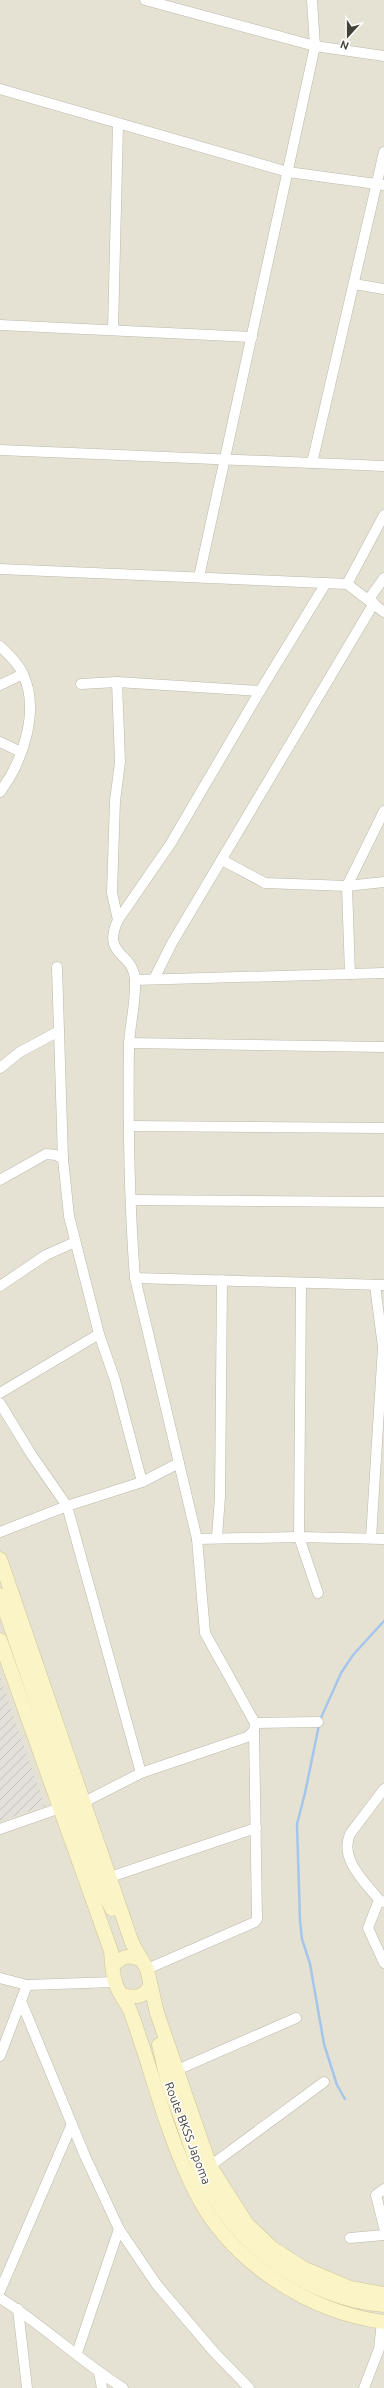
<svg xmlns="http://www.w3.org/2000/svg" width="384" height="2388" font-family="Ubuntu,sans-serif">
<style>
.residential{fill:#e5e2d4}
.industrial{fill:url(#industrial-furrows)}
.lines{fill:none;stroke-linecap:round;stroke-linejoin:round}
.stream{stroke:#a5c6ea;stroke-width:2.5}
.street-casing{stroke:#bcb8a9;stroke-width:11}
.secondary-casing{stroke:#cec698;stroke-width:15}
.street{stroke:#fff;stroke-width:10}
.secondary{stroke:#faf4c6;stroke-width:14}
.labels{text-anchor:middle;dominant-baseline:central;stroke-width:3;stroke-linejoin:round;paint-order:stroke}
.street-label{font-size:12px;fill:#434035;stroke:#fff}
</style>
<defs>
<pattern id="industrial-furrows" width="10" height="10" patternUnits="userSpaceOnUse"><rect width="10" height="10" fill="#e3e0da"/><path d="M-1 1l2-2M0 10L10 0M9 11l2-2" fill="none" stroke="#c4c1bc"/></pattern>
</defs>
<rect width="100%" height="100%" fill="#f1efe5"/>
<!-- residential -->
<rect class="residential" x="0" y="0" width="384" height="2388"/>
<!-- industrial -->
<path class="industrial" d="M0,1677L45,1806L0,1821Z"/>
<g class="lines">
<!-- stream -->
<g class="stream">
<path d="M320,1720L341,1673L353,1655L384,1621"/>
<path d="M319,1725L305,1793L297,1824L300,1921L302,1939L310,1964L324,2044L337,2085L345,2099"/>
</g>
<!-- street casing -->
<g class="street-casing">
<g id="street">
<path d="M145,0L315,46L384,56"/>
<path d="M0,89L288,172L384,185"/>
<path d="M354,284L384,289"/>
<path d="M0,325L252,337"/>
<path d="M113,330L118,124"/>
<path d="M0,450L384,466"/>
<path d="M312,463L384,152"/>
<path d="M0,569L347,584L384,612"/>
<path d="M199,577L315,46L312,0"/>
<path d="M347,584L384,515"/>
<path d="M369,599L384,578"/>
<path d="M0,646C8,654 17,662 22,672C41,709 23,761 0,792"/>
<path d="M117,682L120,762L115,801L112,893L118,920"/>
<path d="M81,684L117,682L260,691"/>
<path d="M0,685L23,674"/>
<path d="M0,742L21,752"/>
<path d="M222,860L265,883L347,886L384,882"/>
<path d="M57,967L63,1159L69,1216L99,1334L115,1380L142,1482"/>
<path d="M350,974L347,886L384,811"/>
<path d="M154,979L172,943L374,603"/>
<path d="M135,980L384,973"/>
<path d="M129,1043L384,1047"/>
<path d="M0,1068L20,1052L59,1031"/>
<path d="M129,1126L384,1128"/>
<path d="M0,1180L46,1154L56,1155L63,1159"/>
<path d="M131,1200L384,1202"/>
<path d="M135,1278L384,1285"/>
<path d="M301,1283L299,1537L318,1593"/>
<path d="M0,1286L46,1255L75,1242"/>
<path d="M0,1393L99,1334"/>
<path d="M0,1403L31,1454L67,1506L141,1773"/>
<path d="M0,1532L67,1506L142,1482L179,1463"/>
<path d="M217,1537L220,1497L222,1280"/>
<path d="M371,1538L383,1347L375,1285"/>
<path d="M197,1539L299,1537L384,1539"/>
<path d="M255,1723L318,1722"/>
<path d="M384,1789L350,1834C339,1859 365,1882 379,1900L384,1902"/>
<path d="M84,1802L141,1773L247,1737L254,1731L255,1723L205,1633L197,1539L135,1278C129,1201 128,1122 129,1045C130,1024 136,1002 135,981C134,951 101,957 118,920L171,843L260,691L326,583"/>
<path d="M0,1829L60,1808"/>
<path d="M110,1877L256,1828"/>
<path d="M379,1900L368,1928L384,1963"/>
<path d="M147,1969L255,1922L257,1919L254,1731"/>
<path d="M0,1978L27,1985L115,1982"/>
<path d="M21,2001L85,2156L119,2229L157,2285L214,2352L249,2388"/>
<path d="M0,2056L27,1985"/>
<path d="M177,2070L296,2018"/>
<path d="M210,2166L324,2082"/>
<path d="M384,2189L376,2195L384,2227"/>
<path d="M350,2238L384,2235"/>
<path d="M0,2291L72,2124"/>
<path d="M0,2298C43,2325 80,2361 123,2388"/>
<path d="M18,2309L27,2388"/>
<path d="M77,2353L119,2229"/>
<path d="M99,2373L102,2388"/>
<path d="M364,2388L379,2349L382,2322"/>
</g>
</g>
<!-- secondary casing -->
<g class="secondary-casing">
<g id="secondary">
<path d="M0,1559L132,1943L147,1969L157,2013L210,2166L247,2224L272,2248L303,2268L350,2288L384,2294"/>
<path d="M0,1595L99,1883L112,1909"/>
<path d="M0,1640L111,1951C112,1961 112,1972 115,1981C117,1991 124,1999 129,2008C135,2022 139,2037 144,2051C159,2099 173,2148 196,2193C231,2262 308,2312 384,2322"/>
<path d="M113,1966C122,1956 129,1954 142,1960"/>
<path d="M122,1995C134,1998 145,1998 150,1985"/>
<path d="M159,2045C162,2055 163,2064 166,2074C169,2088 175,2102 180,2115C188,2137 195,2162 206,2183C240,2249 310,2299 384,2305"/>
</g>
</g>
<!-- street -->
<use href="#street" class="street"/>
<!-- secondary -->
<use href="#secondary" class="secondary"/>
</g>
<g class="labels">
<!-- street labels -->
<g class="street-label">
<text transform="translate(188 2133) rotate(69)">Route BKSS Japoma</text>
</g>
</g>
<!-- north arrow -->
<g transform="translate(348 36) rotate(201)" stroke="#ffffff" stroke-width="3" paint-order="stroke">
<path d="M0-3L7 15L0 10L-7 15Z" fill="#434035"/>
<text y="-6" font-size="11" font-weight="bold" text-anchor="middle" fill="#434035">N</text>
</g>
</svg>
